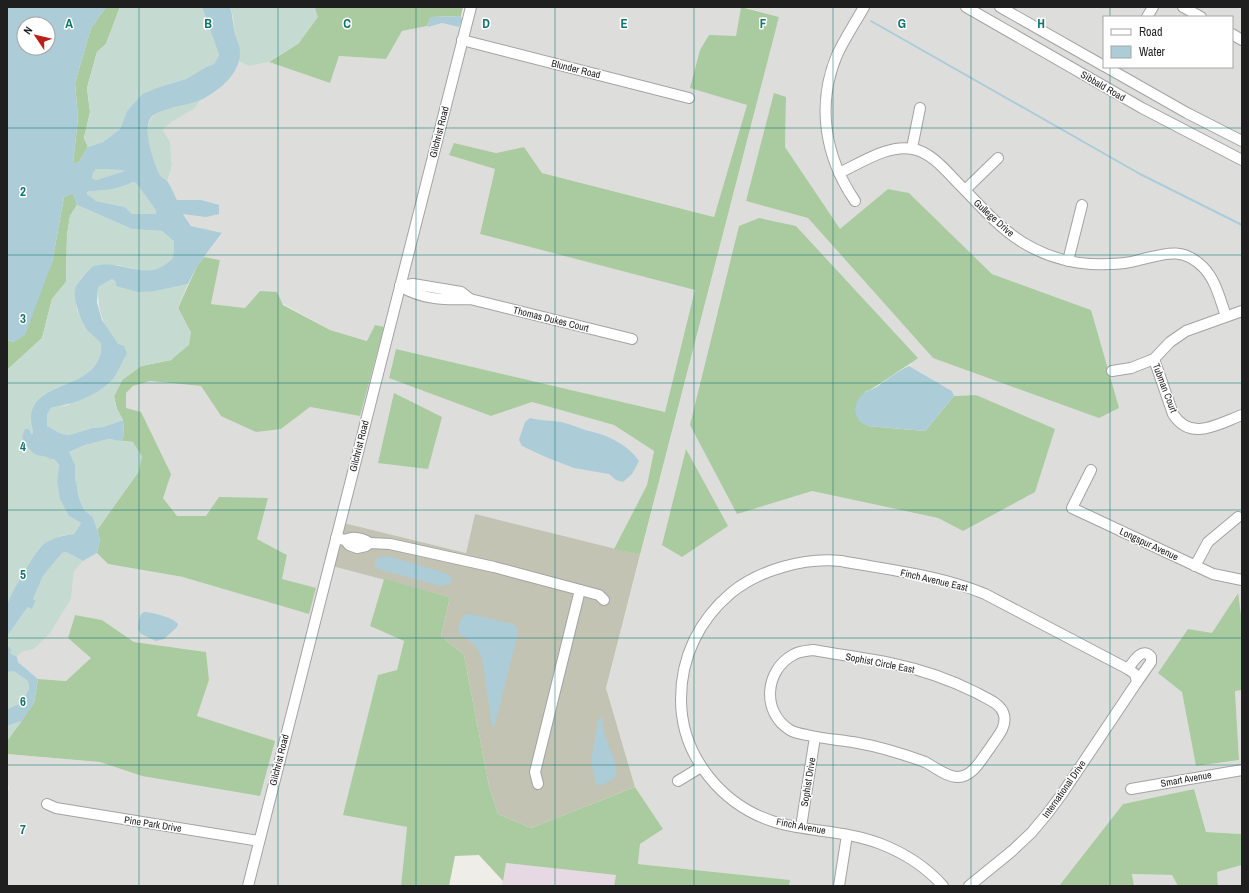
<svg xmlns="http://www.w3.org/2000/svg" width="1249" height="893" font-family="'Archivo Narrow',sans-serif">
<style>
.residential{fill:#dddddc;fill-rule:evenodd}
.industrial{fill:#e7d9e4}
.construction{fill:#c2c3b3}
.forest{fill:#aacaa0}
.wetland{fill:#c5dbd2}
.water{fill:#acccd8;fill-rule:evenodd}
.lines{fill:none;stroke-linecap:round;stroke-linejoin:round}
.stream{stroke:#acccd8;stroke-width:2}
.minor-casing{stroke:#a3a3a3;stroke-width:12}
.minor{stroke:#fff;stroke-width:10}
.grid{fill:none;stroke:#0f766e;stroke-width:1;stroke-opacity:0.55}
.labels{text-anchor:middle;dominant-baseline:central;stroke-width:3;stroke-linejoin:round;paint-order:stroke}
.street-label{font-size:10px;fill:#1f1f1f;stroke:#fff}
.grid-label{font-size:13px;text-anchor:middle;font-weight:bold;fill:#0f766e;stroke:#fff;stroke-width:3;stroke-linejoin:round;paint-order:stroke}
</style>
<rect width="100%" height="100%" fill="#efede7"/>
<!-- residential -->
<g class="residential">
<path d="M475,7H741L736,37L690,87L747,105L714,217L542,173L524,147L496,153L454,143L450,155L495,169L480,234L696,290L665,412L396,349L389,377L491,416L532,402L614,425L654,451L647,485L614,549L475,515L466,553L344,523Z"/>
<path d="M744,7H959L1133,107L1192,140L1242,165V622L1237,593L1182,692L1196,766L1239,760L1235,690H1242V834L1206,832L1194,789L1123,804L1059,886H789V880L638,864L640,844L663,829L635,787L606,688L779,17ZM786,97L785,147L840,230L888,189L909,193L992,274L1091,310L933,358L808,218L746,201ZM796,226L918,358L909,366L952,391L954,396L976,395L963,531L938,518L812,491Z"/>
<path d="M972,7H1242V157L1205,139ZM1104,17H1232V67H1104Z"/>
<path d="M442,23L462,27L244,886H7V792L9,789L7,779V754L100,762L142,776L197,716L209,680L206,652L134,642L102,620L75,615L68,638L92,658L66,681L38,679L18,662L17,657L22,652L34,649L71,599L74,570L83,561L97,553L108,564L183,577L282,578L287,555L257,539L206,516L177,517L163,498L126,408V393L133,386L150,381L201,386L221,416L281,429L310,407L360,416L375,325L368,341L330,330L260,291L245,308L211,304L220,260L204,257L222,234L191,226L183,213L201,200H177L167,182L172,165L170,142L163,130L170,122L194,109L201,100L215,92L230,78L237,67L238,61L249,66L269,62L330,83L339,56L386,59L402,31L427,26L430,27Z"/>
<path d="M332,566L384,579L370,626L404,641L397,670L344,815L407,827L401,886H251Z"/>
<path d="M1242,865V886H1218L1217,872Z"/>
<path d="M1132,874L1172,875L1178,886H1134Z"/>
</g>
<!-- industrial -->
<path class="industrial" d="M505,863L616,875L614,886H502Z"/>
<!-- construction -->
<path class="construction" d="M475,514L640,555L606,688L635,787L531,828L498,814L489,786L464,655L441,636L450,597L332,566L344,523L466,553Z"/>
<!-- forest -->
<g class="forest">
<path d="M106,7H120L106,44L97,52L87,88L90,112L84,138L88,147L79,162L73,164L78,118L75,83L91,28Z"/>
<path d="M313,7H463L461,16L431,17L427,26L402,31L386,59L339,56L330,83L269,62L299,43L315,8Z"/>
<path d="M741,7L779,17L640,555L614,549L647,485L654,451L614,425L532,402L491,416L389,378L396,349L665,412L695,290L480,234L495,169L449,155L454,143L496,153L524,147L542,173L714,217L747,105L690,88L700,50L709,35L736,36Z"/>
<path d="M774,93L786,97L785,147L840,229L888,189L909,193L992,274L1091,310L1119,408L1099,418L933,358L808,218L746,201Z"/>
<path d="M73,193L77,205L70,216L67,235L66,282L52,299L42,338L7,370V340L14,342L52,263L64,197Z"/>
<path d="M759,218L796,226L918,358C912,363 906,366 900,370C888,378 878,386 865,392L856,414L860,421L868,426L925,431L954,396L976,395L1055,429L1035,492L963,531L938,518L812,491L737,514L690,425L739,226Z"/>
<path d="M204,257L220,260L211,304L245,308L260,291L277,292L283,305L330,330L367,341L375,325L384,327L360,416L310,407L281,429L256,432L221,416L201,386L150,381L133,386L126,393V408L141,412L171,474L163,498L177,516H206L219,497L268,498L257,539L287,555L282,579L316,588L309,614L183,577L108,564L97,553L100,539L97,530L139,471L133,442L121,441L124,435L123,420L117,409L114,396L122,380L141,366L171,360L191,333L178,308L197,266Z"/>
<path d="M394,393L442,417L428,469L378,463Z"/>
<path d="M686,449L728,526L682,557L662,545Z"/>
<path d="M384,579L450,597L441,636L464,655L489,786L498,814L531,828L635,787L663,829L640,844L638,864L790,880L789,886H614L616,875L506,863L503,881L479,855L455,856L449,886H401L407,827L343,815L378,675L397,670L404,641L370,626Z"/>
<path d="M1238,593L1242,622V690L1235,691L1239,760L1196,766L1182,692L1158,673L1188,629L1212,633Z"/>
<path d="M75,615L102,620L134,642L206,652L209,680L197,716L275,741L260,796L142,776L100,762L7,754V741L34,703L38,679L66,681L91,658L68,638Z"/>
<path d="M1194,789L1206,832L1242,834V865L1217,872L1218,886H1178L1172,875L1132,874L1134,886H1059L1123,804Z"/>
</g>
<!-- wetland -->
<g class="wetland">
<path d="M120,7H202L219,55L214,64L206,67L186,79L159,87L142,94L127,111L120,129L103,142L88,147L84,138L90,112L87,88L97,52L106,44Z"/>
<path d="M230,7H313L315,8L318,17L299,43L269,62L249,66L238,61L240,51L235,36L233,17Z"/>
<path d="M201,100L194,109L171,122L163,130L170,142L172,165L167,182C165,180 162,178 160,175C153,163 140,125 154,115C164,107 189,103 201,100Z"/>
<path d="M96,169L122,170L126,171L96,180L92,178L93,173Z"/>
<path d="M133,182L136,183L155,209L156,214H132L125,207L96,201L87,195L88,191C104,191 119,189 133,182Z"/>
<path d="M77,205L132,229L162,231L174,240L173,258L167,265L154,271H142L117,265H97L88,270L81,278L75,291L77,310L89,332L101,343C104,393 28,377 31,421C31,425 33,430 33,434H31L25,429L46,455L50,459H54L59,465L57,480L69,516L81,523L74,534L60,536L32,561L18,584L7,606V370L42,338L52,299L66,282L67,235L70,216Z"/>
<path d="M112,279L116,282L156,291L188,284L178,308L191,333L189,345L171,360L141,366L122,380L114,396L117,409L123,420L103,427L92,428L69,435L62,434L47,426V415L51,408L68,405L127,354C107,333 97,317 98,287Z"/>
<path d="M109,439L133,442L142,456L139,471L97,530L93,517L84,510L79,498L75,477V464L69,452L85,445Z"/>
<path d="M66,552L83,561L74,571L71,599L50,633L34,649L22,652L17,657L10,653C11,647 6,644 7,637C9,631 24,614 28,607L32,608L36,600L33,599L43,576L62,553Z"/>
<path d="M14,670L28,681L29,689L21,703L7,709V672Z"/>
<path d="M22,721L7,741V726Z"/>
</g>
<!-- water -->
<g class="water">
<path d="M7,7H106L91,28L75,83L78,118L73,164L79,162L88,147L103,142L120,129L127,111L142,94L159,87L186,79L206,67L214,64L219,55L202,7H230C233,16 233,25 235,34C236,39 240,45 240,51C241,73 220,90 203,99C194,103 183,105 174,107C166,110 154,112 150,119C143,132 154,164 160,175C162,178 165,179 167,181C171,186 174,194 177,200H201L219,205V214L206,217L183,214L191,226L222,233L197,266L188,284L156,291L138,292L116,286V282L112,279L98,287L97,302L102,320L118,344L124,346L127,354C121,362 118,374 111,381C94,397 73,404 51,408L47,415V426L62,434L69,435L92,428L103,427L123,420L124,435L121,441L109,439L85,445L69,452L75,464V477L79,498L84,510L93,517L100,539L97,553L83,561L66,552L62,553L43,576L33,599L36,600L32,609L28,607L7,636V640C7,631 5,615 7,606C9,596 35,552 43,545C51,538 64,535 74,534L81,523L69,516L60,499L57,480L59,465L54,459H50C45,455 43,457 37,455C30,452 25,444 22,437L25,429H29L31,434H33C33,430 31,425 31,421C28,377 104,393 101,343C97,339 93,336 90,333C82,325 73,301 75,290C76,285 81,279 84,275C88,270 93,265 99,265C128,261 148,284 173,258L174,241L162,231L132,229L77,205L73,194L64,197L52,263L25,335L14,342L7,340ZM24,24H48V48H24ZM96,169L121,170L125,171L96,180L92,178L93,173ZM133,182L136,183L155,209L156,214H132L125,207L96,201L87,194L88,191C104,191 119,189 133,182Z"/>
<path d="M461,16L462,20L459,27L442,23L429,27L427,26L431,17Z"/>
<path d="M909,366L952,391L954,396L925,431L868,426C866,425 862,423 860,421C851,412 856,397 866,392C870,389 874,389 878,386C888,379 897,371 909,366Z"/>
<path d="M530,418C540,421 551,420 561,422C572,424 582,430 593,432C610,436 629,446 639,461L632,474L623,482L616,480L609,474L574,468L548,458L522,446L519,440L525,422Z"/>
<path d="M378,557H391L445,573L451,577L452,582L449,584L441,586L378,569L375,566V561Z"/>
<path d="M144,612C152,612 174,618 178,624L177,627L164,639L156,641L141,634L138,629C139,623 138,615 144,612Z"/>
<path d="M467,614L474,615L513,624L516,627L518,633L494,728L492,726L482,658L475,645L460,634L458,631L459,625L463,616Z"/>
<path d="M7,644L11,650L10,653L17,657L18,662L38,679L34,703L22,721L7,726V709L21,703L29,689L28,681L14,671L7,672Z"/>
<path d="M601,717L603,720C600,737 623,765 614,779L600,786L596,784L591,761L598,721Z"/>
</g>
<g class="lines">
<!-- stream -->
<path class="stream" d="M871,21L1140,174L1242,225"/>
<!-- minor casing -->
<g class="minor-casing">
<g id="minor">
<path d="M966,7L1142,108L1242,160"/>
<path d="M1000,7L1104,66"/>
<path d="M1183,7L1201,17"/>
<path d="M1147,17L1153,7"/>
<path d="M1232,34L1242,40"/>
<path d="M462,40L689,98"/>
<path d="M1106,67L1187,113L1242,141"/>
<path d="M912,148L920,108"/>
<path d="M839,173C861,163 888,144 913,149C934,153 949,175 964,189C982,208 1000,228 1022,242C1048,258 1079,266 1109,264C1119,264 1129,263 1139,260C1164,254 1182,246 1203,267C1216,280 1220,300 1226,316"/>
<path d="M965,190L998,158"/>
<path d="M855,201C825,157 816,105 837,55C845,38 855,23 864,7"/>
<path d="M1068,261L1082,205"/>
<path d="M400,286C423,300 445,300 470,299L632,339"/>
<path d="M400,286L413,284L461,292L470,299"/>
<path d="M1154,359L1173,414C1191,442 1218,424 1242,415"/>
<path d="M1112,371L1131,368L1154,359L1170,342L1186,331L1242,311"/>
<path d="M1091,470L1072,508L1213,574L1242,580"/>
<path d="M336,538L345,540L349,545L357,548L366,546L370,543L390,544L494,567L599,595L604,600"/>
<path d="M345,540C353,536 363,538 370,543"/>
<path d="M1195,566L1208,542L1238,517"/>
<path d="M813,650C840,655 868,658 894,664C923,670 951,680 977,693C987,699 1001,703 1004,715C1007,728 996,738 990,748C982,758 973,777 958,777C946,777 935,767 925,762C903,754 881,747 858,743C841,740 824,739 807,735C801,734 795,733 790,730C761,712 765,670 793,655C799,651 806,651 813,650Z"/>
<path d="M1128,669C1133,662 1142,646 1151,657V662L1137,682"/>
<path d="M678,781L701,767"/>
<path d="M538,784L535,772L580,590"/>
<path d="M1131,789L1242,770"/>
<path d="M47,804L56,808L259,841"/>
<path d="M801,827L815,737"/>
<path d="M248,886L471,7"/>
<path d="M839,886L847,835"/>
<path d="M943,886C927,868 904,853 881,844C848,831 812,832 778,823C723,807 681,757 681,699C681,657 699,620 731,593C759,570 805,557 841,561C889,570 940,575 985,594L1128,669L1135,674L1137,682L1062,794L1047,814L1032,832L1012,851L969,886"/>
</g>
</g>
<!-- minor -->
<use href="#minor" class="minor"/>
</g>
<!-- grid -->
<path class="grid" d="M139,7V886M278,7V886M416,7V886M555,7V886M694,7V886M833,7V886M971,7V886M1110,7V17M1110,67V886M7,128H1242M7,255H1242M7,383H1242M7,510H1242M7,638H1242M7,765H1242"/>
<g class="labels">
<!-- street labels -->
<g class="street-label">
<text transform="translate(576 69) rotate(14)">Blunder Road</text>
<text transform="translate(1103 86) rotate(30)">Sibbald Road</text>
<text transform="translate(439 132) rotate(-76)">Gilchrist Road</text>
<text transform="translate(994 218) rotate(42)">Gullege Drive</text>
<text transform="translate(551 319) rotate(14)">Thomas Dukes Court</text>
<text transform="translate(1165 388) rotate(69)">Tubman Court</text>
<text transform="translate(359 446) rotate(-76)">Gilchrist Road</text>
<text transform="translate(1149 544) rotate(25)">Longspur Avenue</text>
<text transform="translate(934 580) rotate(13)">Finch Avenue East</text>
<text transform="translate(880 663) rotate(11)">Sophist Circle East</text>
<text transform="translate(279 760) rotate(-76)">Gilchrist Road</text>
<text transform="translate(1186 779) rotate(-10)">Smart Avenue</text>
<text transform="translate(808 782) rotate(-81)">Sophist Drive</text>
<text transform="translate(1064 789) rotate(-55)">International Drive</text>
<text transform="translate(153 824) rotate(9)">Pine Park Drive</text>
<text transform="translate(801 826) rotate(11)">Finch Avenue</text>
</g>
</g>
<g class="grid-label">
<text x="69" y="28">A</text>
<text x="208" y="28">B</text>
<text x="347" y="28">C</text>
<text x="486" y="28">D</text>
<text x="624" y="28">E</text>
<text x="763" y="28">F</text>
<text x="902" y="28">G</text>
<text x="1041" y="28">H</text>
<text x="23" y="196">2</text>
<text x="23" y="323">3</text>
<text x="23" y="451">4</text>
<text x="23" y="579">5</text>
<text x="23" y="706">6</text>
<text x="23" y="834">7</text>
</g>
<!-- border -->
<rect width="1249" height="893" fill="none" stroke="#1f1f1f" stroke-width="16"/>
<!-- legend -->
<rect x="1103" y="16" width="130" height="52" fill="#ffffff" stroke="#a5a5a5"/>
<rect x="1111" y="29" width="20" height="6" fill="#ffffff" stroke="#a5a5a5"/>
<text x="1139" y="36" font-size="12" fill="#1f1f1f">Road</text>
<rect x="1111" y="46" width="20" height="12" fill="#acccd8" stroke="#a5a5a5"/>
<text x="1139" y="56" font-size="12" fill="#1f1f1f">Water</text>
<!-- north arrow -->
<g transform="translate(36 36) rotate(305)"><circle r="19" fill="#ffffff" stroke="#a5a5a5"/>
<path d="M0-3L7 15L0 10L-7 15Z" fill="#ba1e15"/>
<text y="-6" font-size="11" font-weight="bold" text-anchor="middle" fill="#1f1f1f">N</text>
</g>
</svg>
